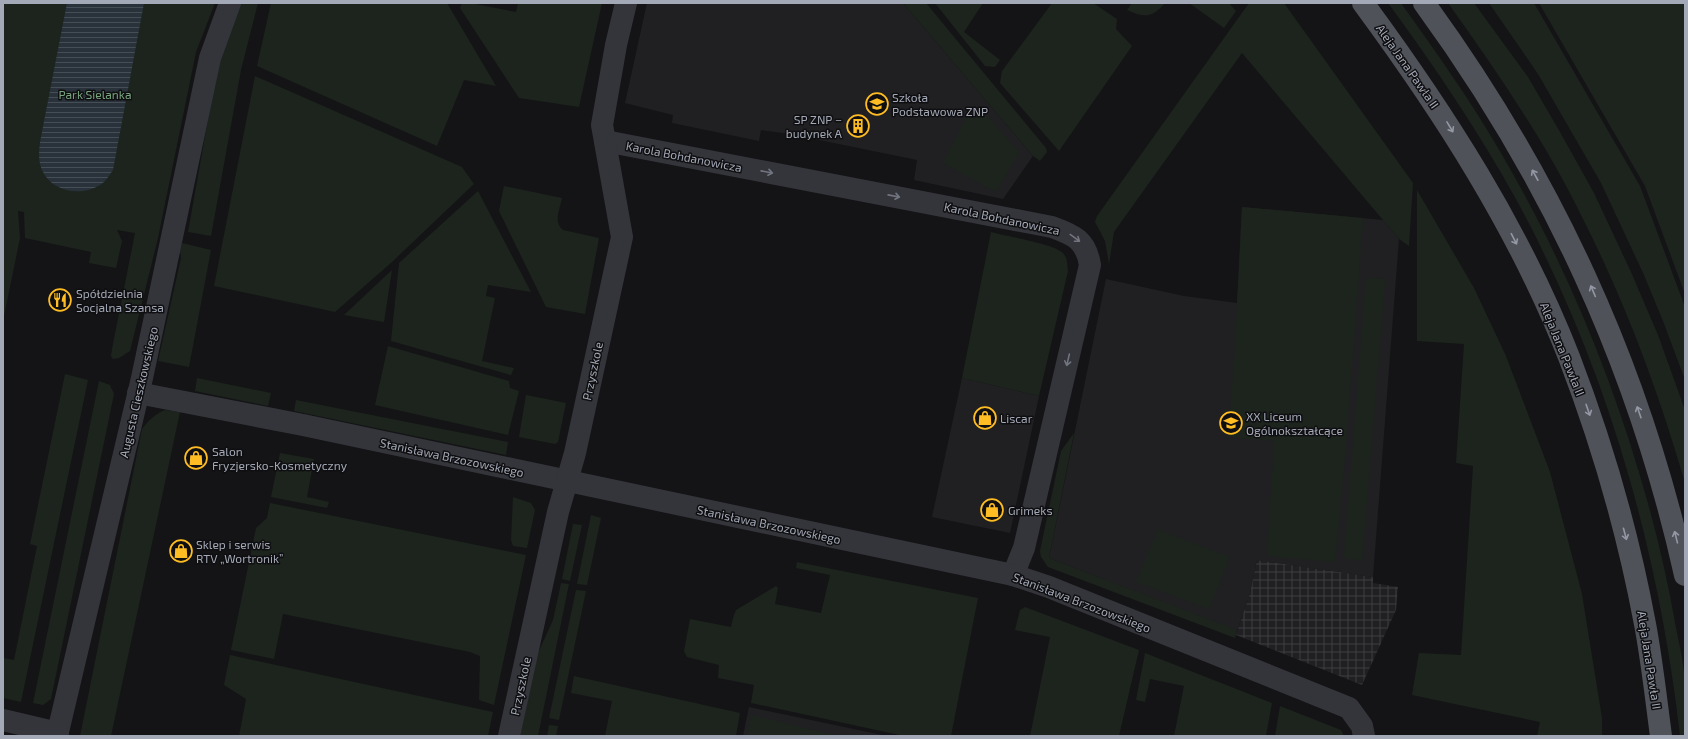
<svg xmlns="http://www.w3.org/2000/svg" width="1688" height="739" font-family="'Exo 2',sans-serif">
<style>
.built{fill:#202023}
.industrial{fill:url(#industrial-grid)}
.green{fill:#1c241d}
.water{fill:url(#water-rules)}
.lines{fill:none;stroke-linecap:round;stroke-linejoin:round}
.street{stroke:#34353b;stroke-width:22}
.primary{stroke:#50525a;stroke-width:22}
.oneway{stroke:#9398a4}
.oneway2{stroke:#72757f}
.labels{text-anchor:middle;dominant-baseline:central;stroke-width:3;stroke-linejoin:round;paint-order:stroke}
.street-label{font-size:12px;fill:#a4a9b7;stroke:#0f0f11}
.park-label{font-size:12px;fill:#79a47e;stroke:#0f0f11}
.poi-label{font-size:12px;fill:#a4a9b7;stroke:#0f0f11;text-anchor:start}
</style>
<defs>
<pattern id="industrial-grid" width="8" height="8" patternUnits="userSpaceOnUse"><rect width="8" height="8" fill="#202023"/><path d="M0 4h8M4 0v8" fill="none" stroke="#3d3e41"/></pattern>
<pattern id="water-rules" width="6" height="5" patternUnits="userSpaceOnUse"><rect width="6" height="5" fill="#29323b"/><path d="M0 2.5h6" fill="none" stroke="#454d55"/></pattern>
</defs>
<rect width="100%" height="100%" fill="#141416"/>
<!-- built -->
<g class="built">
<path d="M647,3H903L1033,156L1003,199L914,180L917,160L790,134L761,130L759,141L672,123L673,115L625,103Z"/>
<path d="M1242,207L1383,220L1399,239L1373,577L1257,560L1250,593L1237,631L1049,558L1106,279L1184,296L1237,303Z"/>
<path d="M962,378L1039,396L1010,533L932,517Z"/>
<path d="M749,707L887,736H743Z"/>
</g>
<!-- industrial -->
<path class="industrial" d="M1257,560L1373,577V583L1398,587L1396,610L1362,685L1236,635L1250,593Z"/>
<!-- green -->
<g class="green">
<path d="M3,3H215L196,52L158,238L130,351L119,358L113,359L111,356L112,349L135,233L117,230L122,241L116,268L89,263L91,252L25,238L24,212L18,211L20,238L3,321Z"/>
<path d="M241,3H258L241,70L211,236L188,232L215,80L224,41Z"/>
<path d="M271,3H447L496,86L464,80L437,146L257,66Z"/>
<path d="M462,3H470L516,12L518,3H602L579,107L519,98L460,8Z"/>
<path d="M903,3H926L1046,148L1047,152L1040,161L1033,156Z"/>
<path d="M935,3H983L964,32L1000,60L995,67L985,66Z"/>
<path d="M1052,3H1093L1117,19L1116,29L1132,46L1059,151L1000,83L1002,71Z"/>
<path d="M1132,3H1165C1152,18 1145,18 1127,10Z"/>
<path d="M1189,3H1229L1236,11L1224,28Z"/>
<path d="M1249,3H1284L1413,183L1409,246L1399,239L1242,53L1114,232L1109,264L1105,241L1095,222L1097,216Z"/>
<path d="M1388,3H1401C1436,52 1471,101 1501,153C1566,264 1615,383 1649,507C1660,547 1669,587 1676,628C1680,647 1684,665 1685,684C1686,701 1685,719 1685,736H1680C1659,550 1607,367 1517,201C1479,132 1435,67 1388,3Z"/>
<path d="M1448,3H1474L1528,77L1560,132L1594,193L1631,272L1658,335L1685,410V483C1659,393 1626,304 1584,221C1547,144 1498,73 1448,3Z"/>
<path d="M1489,3H1534L1640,186L1685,307V380L1663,321L1644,275L1601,183L1538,74Z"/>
<path d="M1539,3H1685V294L1645,186Z"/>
<path d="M255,76L462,167L474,184L392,262L335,312L214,286Z"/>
<path d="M971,109L988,117L1019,152L996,192L943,163Z"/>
<path d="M504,186L562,198C560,209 553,222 563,230L599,238L585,314L546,307L499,211Z"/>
<path d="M1417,190L1474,288L1506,356L1550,472L1582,594L1602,718V736H1537L1540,722L1412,695L1419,653L1461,655L1473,466L1456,463L1464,344L1417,341Z"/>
<path d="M478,191L531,292L488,285L486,296L495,298L482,361L514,368L511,375L391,341L399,263Z"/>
<path d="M1242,207L1363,218L1346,447L1335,562L1267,556L1274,441L1228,437L1235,348Z"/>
<path d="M991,232C1005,236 1055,244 1063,253C1068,259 1067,264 1068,271L1039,396L962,378Z"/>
<path d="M182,243L211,250L189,367L158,361L181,258L180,251Z"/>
<path d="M392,270L384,322L344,315Z"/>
<path d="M1366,278L1385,279L1362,560L1344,558Z"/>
<path d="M388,346L509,381L510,388L519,391L508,435L375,405Z"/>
<path d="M65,374L88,380L21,702L3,698V658L14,660L37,546L30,544Z"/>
<path d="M197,378L271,393L268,406L195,391Z"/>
<path d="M99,381L110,385L114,394L51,699L43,705L33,703Z"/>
<path d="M526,395L566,403L558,442L555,444L519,437Z"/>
<path d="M296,400L508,442L506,455L294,411Z"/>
<path d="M165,410L180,412L111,736H80L142,429C149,420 155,414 165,410Z"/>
<path d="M1074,433L1049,558L1237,630L1235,638L1048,567L1041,557L1040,551L1061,451Z"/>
<path d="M280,453L314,459L307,497L329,502L327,508L271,497Z"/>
<path d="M513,497L531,503L535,510L527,548L513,546L511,540Z"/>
<path d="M270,503L526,555L494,705L479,700L480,656L470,652L283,614L274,659L231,650L256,528L267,518Z"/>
<path d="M591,515L601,518L587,585L577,584Z"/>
<path d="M573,524L582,525L570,581L562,579Z"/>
<path d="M1158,530L1230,557L1209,609L1136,582Z"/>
<path d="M797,562L978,598L951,736H904L751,703L754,685L718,678L719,665L687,657L684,651L690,619L731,627L733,618L736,610L776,586L778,588L775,604L821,613L830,575L796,568Z"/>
<path d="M561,583L569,584L538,736H520L538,653L553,620Z"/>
<path d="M576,590L586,591L559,720L549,718Z"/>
<path d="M1025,607L1139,650L1119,736H1030L1050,637L1015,630L1020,610Z"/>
<path d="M1145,653L1272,703L1266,736H1174L1184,686L1150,679L1145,702L1136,700Z"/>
<path d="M230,655L493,712L488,736H239L246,699L224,685Z"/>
<path d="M574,676L740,713L736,736H605L612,701L571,693Z"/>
<path d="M1280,706L1341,730L1344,736H1275Z"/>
<path d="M751,715L838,736H747Z"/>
<path d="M549,725L558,726L556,736H547Z"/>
</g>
<!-- water -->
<path class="water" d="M67,3H144L113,170C110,174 107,179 104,182C85,198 52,193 42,170C38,161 39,151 40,142Z"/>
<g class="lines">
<!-- street -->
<g class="street">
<path d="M605,141L1052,227C1074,235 1086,240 1090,265L1024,548L1013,575"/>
<path d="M138,393L303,425L1013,575L1049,587L1349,708L1362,726L1364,736"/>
<path d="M3,720L58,733"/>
<path d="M57,736L142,378L210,58L230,3"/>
<path d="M509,736L558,512L575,453L622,237L602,125L616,45L626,3"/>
</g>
<!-- primary -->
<g class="primary">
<path d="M1363,3C1444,113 1519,229 1569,357C1602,443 1628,533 1645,624C1652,661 1656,699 1661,736"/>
<path d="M1424,3C1551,177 1638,364 1685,575"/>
</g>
</g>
<!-- one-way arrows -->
<defs><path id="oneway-shaft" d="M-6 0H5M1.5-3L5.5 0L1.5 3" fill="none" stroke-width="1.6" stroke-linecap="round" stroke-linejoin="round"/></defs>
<g class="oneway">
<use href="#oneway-shaft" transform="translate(1450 127) rotate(59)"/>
<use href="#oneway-shaft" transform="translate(1535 175) rotate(-119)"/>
<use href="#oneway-shaft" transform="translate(1514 239) rotate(63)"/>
<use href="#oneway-shaft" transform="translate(1593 291) rotate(-113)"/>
<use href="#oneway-shaft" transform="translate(1588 410) rotate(71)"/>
<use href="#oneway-shaft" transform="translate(1639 412) rotate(-109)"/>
<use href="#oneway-shaft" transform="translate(1625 534) rotate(75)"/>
<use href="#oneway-shaft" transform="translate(1676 537) rotate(-104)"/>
</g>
<g class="oneway2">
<use href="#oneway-shaft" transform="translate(767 172) rotate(11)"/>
<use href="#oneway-shaft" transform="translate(894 196) rotate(11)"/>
<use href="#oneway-shaft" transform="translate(1075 238) rotate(36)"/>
<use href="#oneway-shaft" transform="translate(1068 360) rotate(103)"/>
</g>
<!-- icons -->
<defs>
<g id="school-ring" transform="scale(1.15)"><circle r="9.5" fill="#0f0f11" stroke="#ffbd23" stroke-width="1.5"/><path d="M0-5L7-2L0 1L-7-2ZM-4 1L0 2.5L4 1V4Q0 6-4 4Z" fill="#ffbd23"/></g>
<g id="building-ring" transform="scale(1.15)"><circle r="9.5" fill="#0f0f11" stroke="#ffbd23" stroke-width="1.5"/><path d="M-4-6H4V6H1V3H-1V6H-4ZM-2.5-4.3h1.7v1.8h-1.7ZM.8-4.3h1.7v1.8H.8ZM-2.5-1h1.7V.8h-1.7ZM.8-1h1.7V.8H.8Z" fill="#ffbd23"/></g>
<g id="restaurant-ring" transform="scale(1.15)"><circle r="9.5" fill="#0f0f11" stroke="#ffbd23" stroke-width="1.5"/><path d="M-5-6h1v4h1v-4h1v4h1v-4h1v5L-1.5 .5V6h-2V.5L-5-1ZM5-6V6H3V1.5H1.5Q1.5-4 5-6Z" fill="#ffbd23"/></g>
<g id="shop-ring" transform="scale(1.15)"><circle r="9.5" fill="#0f0f11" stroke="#ffbd23" stroke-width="1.5"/><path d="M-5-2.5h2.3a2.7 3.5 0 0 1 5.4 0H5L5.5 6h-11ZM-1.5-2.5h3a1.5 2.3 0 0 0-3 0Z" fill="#ffbd23"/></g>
</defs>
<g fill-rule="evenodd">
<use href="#school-ring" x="877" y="104"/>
<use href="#building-ring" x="858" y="126"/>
<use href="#restaurant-ring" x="60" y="300"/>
<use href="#shop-ring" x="985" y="418"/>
<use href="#school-ring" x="1231" y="423"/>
<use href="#shop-ring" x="196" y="458"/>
<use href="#shop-ring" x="992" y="510"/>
<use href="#shop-ring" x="181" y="551"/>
</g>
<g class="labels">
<!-- street labels -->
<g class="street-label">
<text transform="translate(1408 66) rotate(55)">Aleja Jana Pawła II</text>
<text transform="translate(684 156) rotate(11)">Karola Bohdanowicza</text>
<text transform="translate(1002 218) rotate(12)">Karola Bohdanowicza</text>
<text transform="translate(1563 349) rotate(68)">Aleja Jana Pawła II</text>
<text transform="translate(592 371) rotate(-78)">Przyszkole</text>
<text transform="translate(138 392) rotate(-77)">Augusta Cieszkowskiego</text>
<text transform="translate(452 457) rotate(12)">Stanisława Brzozowskiego</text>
<text transform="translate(769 524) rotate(12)">Stanisława Brzozowskiego</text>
<text transform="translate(1082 602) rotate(21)">Stanisława Brzozowskiego</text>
<text transform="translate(1650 660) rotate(81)">Aleja Jana Pawła II</text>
<text transform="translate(520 686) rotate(-78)">Przyszkole</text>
</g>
<!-- park labels -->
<g class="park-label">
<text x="95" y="94">Park Sielanka</text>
</g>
<!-- poi labels -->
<g class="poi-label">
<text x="892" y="97">Szkoła<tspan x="892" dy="14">Podstawowa ZNP</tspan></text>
<text x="842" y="119" text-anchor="end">SP ZNP –<tspan x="842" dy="14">budynek A</tspan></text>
<text x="76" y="293">Spółdzielnia<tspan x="76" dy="14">Socjalna Szansa</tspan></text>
<text x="1246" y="416">XX Liceum<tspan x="1246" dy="14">Ogólnokształcące</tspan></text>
<text x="1000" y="418">Liscar</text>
<text x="212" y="451">Salon<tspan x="212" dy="14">Fryzjersko-Kosmetyczny</tspan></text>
<text x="1008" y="510">Grimeks</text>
<text x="196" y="544">Sklep i serwis<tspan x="196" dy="14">RTV „Wortronik”</tspan></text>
</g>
</g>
<!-- border -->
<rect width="1688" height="739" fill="none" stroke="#a4a9b7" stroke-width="8"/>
</svg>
